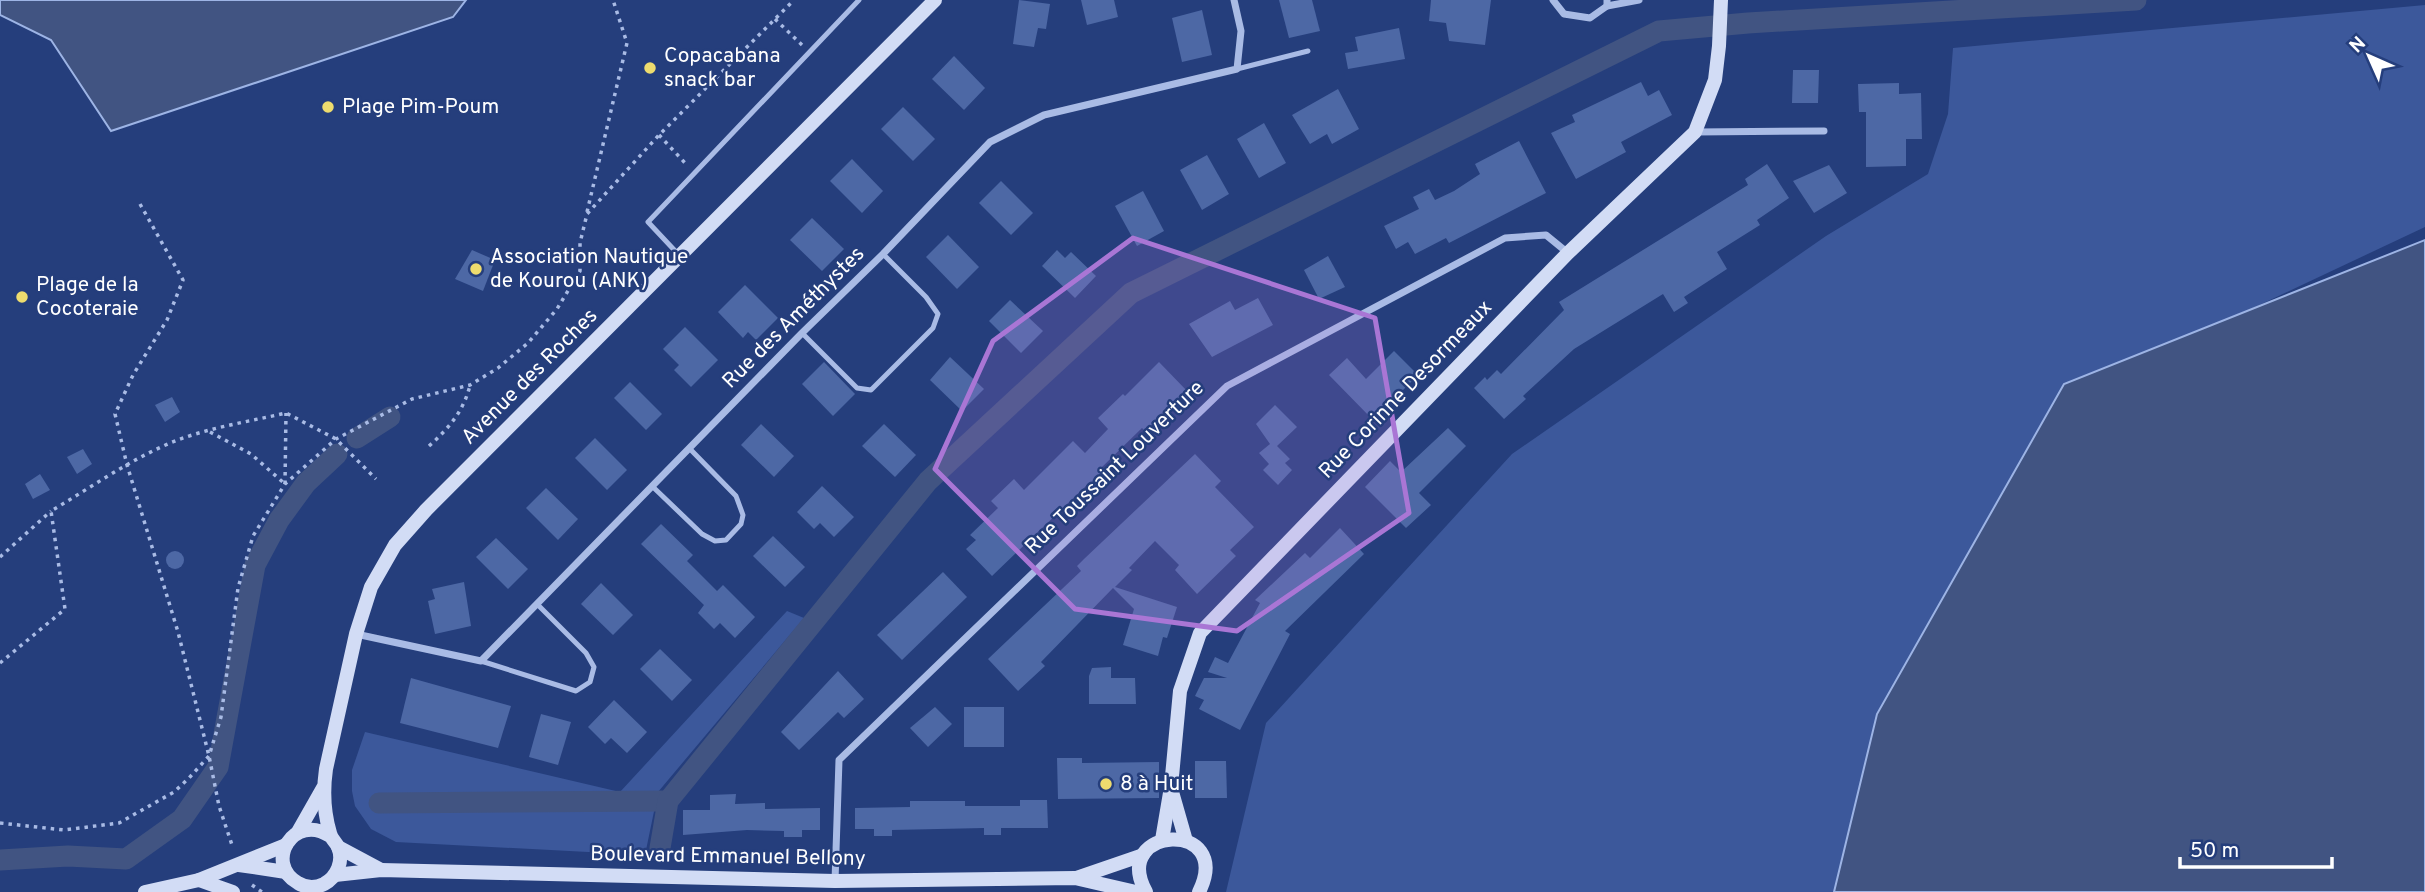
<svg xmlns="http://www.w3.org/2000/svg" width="2425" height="892" font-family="Overpass,sans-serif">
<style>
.green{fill:#3c589b}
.water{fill:#415482;stroke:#9db4e5;stroke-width:2}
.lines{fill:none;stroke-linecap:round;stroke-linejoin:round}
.canal{stroke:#415482;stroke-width:21}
.building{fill:#4d68a5}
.path{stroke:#a9bbe5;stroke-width:3.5;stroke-dasharray:3.5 5;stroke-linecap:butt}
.lane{stroke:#a9bbe5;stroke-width:5}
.street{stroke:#a9bbe5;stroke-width:7}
.secondary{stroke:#d2dcf5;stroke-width:14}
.marked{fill:#a976d5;fill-opacity:0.2;stroke:#a976d5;stroke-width:5;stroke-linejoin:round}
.poi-dot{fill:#eedc6e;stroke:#253e7c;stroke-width:2.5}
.labels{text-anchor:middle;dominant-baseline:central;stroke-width:5;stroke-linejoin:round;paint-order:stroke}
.poi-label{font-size:21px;fill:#fff;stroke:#253e7c;text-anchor:start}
.street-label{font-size:21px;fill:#fff;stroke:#253e7c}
</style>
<rect width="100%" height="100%" fill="#253e7c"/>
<!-- green -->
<g class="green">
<path d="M2425,5V227L2251,309L2064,384L1877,714L1834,892H1226L1266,723L1512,454L1826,236L1928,174L1948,114L1953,48Z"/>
<path d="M787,611L804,618L658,792L645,855L396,842L371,829L355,806L352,791V770L365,732L620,792Z"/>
</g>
<!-- water -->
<g class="water">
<path d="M0,0H466L453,17L111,131L51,40L0,15Z"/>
<path d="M2425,240V892H1834L1877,714L2064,384Z"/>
</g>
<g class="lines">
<!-- canal -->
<g class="canal">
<path d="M357,438L390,417"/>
<path d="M379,803L668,801"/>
<path d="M660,848L668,801L928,481L1131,293L1659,31L1748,23L2136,0"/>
<path d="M0,860L68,856L126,859L182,819L218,767L255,565L279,520L306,483L337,454"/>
</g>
</g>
<!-- building -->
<g class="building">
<path d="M1019,0L1050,4L1046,29L1038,28L1034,47L1013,44Z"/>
<path d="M1081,0H1114L1118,17L1087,25Z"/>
<path d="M1279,0H1312L1320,31L1289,38Z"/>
<path d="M1431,0H1491L1485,45L1449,41L1446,23L1429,21Z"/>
<path d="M1202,10L1212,55L1182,62L1172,18Z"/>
<path d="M1399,28L1405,59L1348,69L1345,53L1358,51L1355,37Z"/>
<path d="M954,56L985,88L964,110L932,79Z"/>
<path d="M1793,70H1819L1818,103H1792Z"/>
<path d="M1641,82L1648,96L1659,90L1672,115L1621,142L1626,152L1576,179L1551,133L1575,122L1572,115Z"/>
<path d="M1899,83V94L1921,93L1922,139H1906V166L1866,167V112H1859L1858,84Z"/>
<path d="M1338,89L1359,129L1332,144L1327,134L1310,144L1292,115Z"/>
<path d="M903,107L935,139L913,161L881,129Z"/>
<path d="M1264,123L1286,163L1259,178L1237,139Z"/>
<path d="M1519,141L1546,193L1449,243L1446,238L1415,254L1408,242L1396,249L1384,226L1419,209L1413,197L1429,189L1435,200L1454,191L1480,174L1475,164Z"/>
<path d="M1207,155L1229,194L1202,210L1180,170Z"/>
<path d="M852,159L883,191L862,213L830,181Z"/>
<path d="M1767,164L1789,198L1757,220L1760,225L1717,252L1727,269L1684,297L1688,303L1674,312L1663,294L1574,349L1523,396L1526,399L1504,419L1474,388L1485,377L1487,380L1497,370L1501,374L1564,310L1559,302L1748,185L1745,179Z"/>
<path d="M1829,165L1847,193L1814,213L1793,181Z"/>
<path d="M1001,181L1033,213L1011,235L979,203Z"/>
<path d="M1143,191L1164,231L1137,246L1115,206Z"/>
<path d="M812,218L844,249L822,271L790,240Z"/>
<path d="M948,235L979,267L957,289L926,257Z"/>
<path d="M472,250L495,260L483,291L455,279Z"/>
<path d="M1057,250L1065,258L1071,252L1096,276L1075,298L1042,266Z"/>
<path d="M1328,256L1345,287L1319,299L1304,270Z"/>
<path d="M745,285L778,318L756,340L748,332L743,338L718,312Z"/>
<path d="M1258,298L1273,325L1212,357L1189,324L1230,301L1235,310Z"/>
<path d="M1010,300L1043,331L1021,353L989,321Z"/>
<path d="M685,327L718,360L691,387L674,370L679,365L663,349Z"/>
<path d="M1394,351L1418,375L1373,420L1329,375L1347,358L1366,379Z"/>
<path d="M950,357L984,389L962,411L930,380Z"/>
<path d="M824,362L855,394L833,416L802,384Z"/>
<path d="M1159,362L1188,392L1145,431L1142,428L1100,469L1107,476L1091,492L1086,486L992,576L966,549L976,540L970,535L998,508L991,501L1014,479L1024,490L1073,441L1085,453L1108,429L1098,418L1123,394L1125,396Z"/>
<path d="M630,382L662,414L646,430L614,398Z"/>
<path d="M172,397L180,412L165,422L155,405Z"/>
<path d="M1275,405L1297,427L1277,446L1290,459L1285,463L1292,470L1278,485L1263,470L1269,464L1259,453L1270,444L1256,424Z"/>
<path d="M761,424L794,456L774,477L741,445Z"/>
<path d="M884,424L916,455L895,477L862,446Z"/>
<path d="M1448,428L1466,446L1419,493L1431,505L1406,528L1365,487L1390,461L1401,472Z"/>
<path d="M595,438L627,470L607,490L575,458Z"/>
<path d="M83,449L92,464L77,474L67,457Z"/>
<path d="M1195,454L1221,481L1215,487L1254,527L1230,550L1236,556L1197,594L1175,570L1179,565L1155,541L1129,568L1132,570L1115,587L1177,607L1167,638L1163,637L1158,656L1123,645L1134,609L1113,588L1041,662L1045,666L1018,691L988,659L1081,571L1077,566L1084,559Z"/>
<path d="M40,474L50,490L33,499L25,484Z"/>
<path d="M822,486L854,517L834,537L820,523L814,529L797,512Z"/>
<path d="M546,488L578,519L558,540L526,508Z"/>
<path d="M661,524L693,555L687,561L717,591L723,585L755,617L735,638L720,623L714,629L698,613L704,605L641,544Z"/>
<path d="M1340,528L1364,554L1285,631L1290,634L1240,730L1199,709L1204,700L1195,696L1204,678H1227L1208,672L1215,657L1228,663L1260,603L1255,600L1305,553L1310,558Z"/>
<path d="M773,536L805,567L785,587L753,556Z"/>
<path d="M496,538L528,569L508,589L476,557Z"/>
<circle cx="175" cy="560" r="9"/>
<path d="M943,572L967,597L902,660L877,635Z"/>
<path d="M464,582L471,626L435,634L428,601L435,599L432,589Z"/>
<path d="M601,583L633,615L613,635L581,604Z"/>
<path d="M660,649L692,680L672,701L640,669Z"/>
<path d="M1111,667V678H1135L1136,704H1089V676L1092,668Z"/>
<path d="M838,671L864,699L844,718L838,712L799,750L781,732Z"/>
<path d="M411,678L511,706L498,748L400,723Z"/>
<path d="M614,700L647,732L627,753L611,738L605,744L588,727Z"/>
<path d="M935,707L952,724L928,747L910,728Z"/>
<rect x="964" y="707" width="40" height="40"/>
<path d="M541,714L571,722L558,765L529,757Z"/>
<path d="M1057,758H1082V763L1159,762V798L1058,799Z"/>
<path d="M1195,761H1226L1227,798H1195Z"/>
<path d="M736,794L735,804L765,803V809L820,808V830H802V837H784V831L747,830L683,835V810H710V795Z"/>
<path d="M1020,800H1047L1048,828H1001V835H984V828L892,830V836H874V829H855V808L910,807V801H965V806H1020Z"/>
</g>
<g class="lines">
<!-- path -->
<g class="path">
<path d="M775,19L802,45"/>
<path d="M659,135L686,164"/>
<path d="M140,204L183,280L167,320L133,375L115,414L127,465L178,632L209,756L219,806L233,848"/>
<path d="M587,212L627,43L613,0"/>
<path d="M210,432L251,454L285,484"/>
<path d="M429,446C448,429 464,411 470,385"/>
<path d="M285,484L286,413"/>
<path d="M0,557L51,511"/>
<path d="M0,663L65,609L51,511C90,488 128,461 170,443C206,428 247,422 286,413L336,439L376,479"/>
<path d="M0,823L64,830L119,823L174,792L189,778L209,756L221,717L238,588L253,536L285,484L336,439L412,399L470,385L498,368L528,343L557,309L580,271V243L587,214L659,135L794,0"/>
<path d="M252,885L262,892"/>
</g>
<!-- lane -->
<g class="lane">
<path d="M1237,69L1308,51"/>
<path d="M678,254L648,222L859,0"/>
<path d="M802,333L857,388L871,390L933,328L938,314L926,297L883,254"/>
<path d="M653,487L702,534L715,541L726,540L741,524L743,515L736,496L690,449"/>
<path d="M481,661L576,691L590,682L594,667L586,653L537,604"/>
</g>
<!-- street -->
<g class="street">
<path d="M1553,0L1564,14L1590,18L1607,6V0"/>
<path d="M1607,6L1639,0"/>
<path d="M1696,132L1824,131"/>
<path d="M356,634L481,661L802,333L883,254L990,142L1044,115L1237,69L1241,31L1234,0"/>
<path d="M835,881L839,760L1227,386L1505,238L1546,235L1568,253"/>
</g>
<!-- secondary -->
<g class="secondary">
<path d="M1172,792L1186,841"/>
<path d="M298,832L323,788"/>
<path d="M330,836C294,812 263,863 298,883C306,888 316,888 324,884C337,877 344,861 338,847C336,842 331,839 330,833C324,813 323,790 326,769L356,634L371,587L395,545L426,510L935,0"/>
<path d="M1162,840L1171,787L1180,691L1200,633L1568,253L1695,132L1715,80L1719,46L1721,0"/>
<path d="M338,847L381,870"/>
<path d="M239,865L286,872"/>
<path d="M335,875L381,870L835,881L1075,878L1136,892"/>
<path d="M1076,878L1143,855"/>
<path d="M199,880L233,892"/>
<path d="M145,892L199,880L286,845"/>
<path d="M1146,892C1109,825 1235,819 1199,892"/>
</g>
</g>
<!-- marked area -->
<path class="marked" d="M1133,238L1375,318L1409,513L1237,631L1075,609L935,469L993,341Z"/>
<!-- markers -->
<g class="poi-dot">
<circle cx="650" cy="68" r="7"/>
<circle cx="328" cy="107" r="7"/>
<circle cx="476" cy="269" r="7"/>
<circle cx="22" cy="297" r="7"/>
<circle cx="1106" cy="784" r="7"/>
</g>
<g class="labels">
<!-- poi labels -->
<g class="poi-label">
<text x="664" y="56">Copacabana<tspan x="664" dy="24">snack bar</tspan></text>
<text x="342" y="107">Plage Pim-Poum</text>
<text x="490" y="257">Association Nautique<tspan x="490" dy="24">de Kourou (ANK)</tspan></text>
<text x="36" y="285">Plage de la<tspan x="36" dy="24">Cocoteraie</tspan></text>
<text x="1120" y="784">8 à Huit</text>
</g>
<!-- street labels -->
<g class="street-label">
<text transform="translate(794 318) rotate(-45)">Rue des Améthystes</text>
<text transform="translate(530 377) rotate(-45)">Avenue des Roches</text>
<text transform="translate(1406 390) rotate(-46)">Rue Corinne Desormeaux</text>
<text transform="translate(1115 468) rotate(-44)">Rue Toussaint Louverture</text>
<text transform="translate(728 857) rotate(1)">Boulevard Emmanuel Bellony</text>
</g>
</g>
<!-- north arrow -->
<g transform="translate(2369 56) rotate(315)" stroke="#253e7c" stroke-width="5" paint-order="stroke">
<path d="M0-5L12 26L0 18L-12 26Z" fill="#ffffff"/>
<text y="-10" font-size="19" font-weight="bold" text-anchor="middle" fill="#ffffff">N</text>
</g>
<!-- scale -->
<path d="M2180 857v10h152v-10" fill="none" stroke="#ffffff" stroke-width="3.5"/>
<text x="2190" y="857" font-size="21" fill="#ffffff" stroke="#253e7c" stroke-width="5" paint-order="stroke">50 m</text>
</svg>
